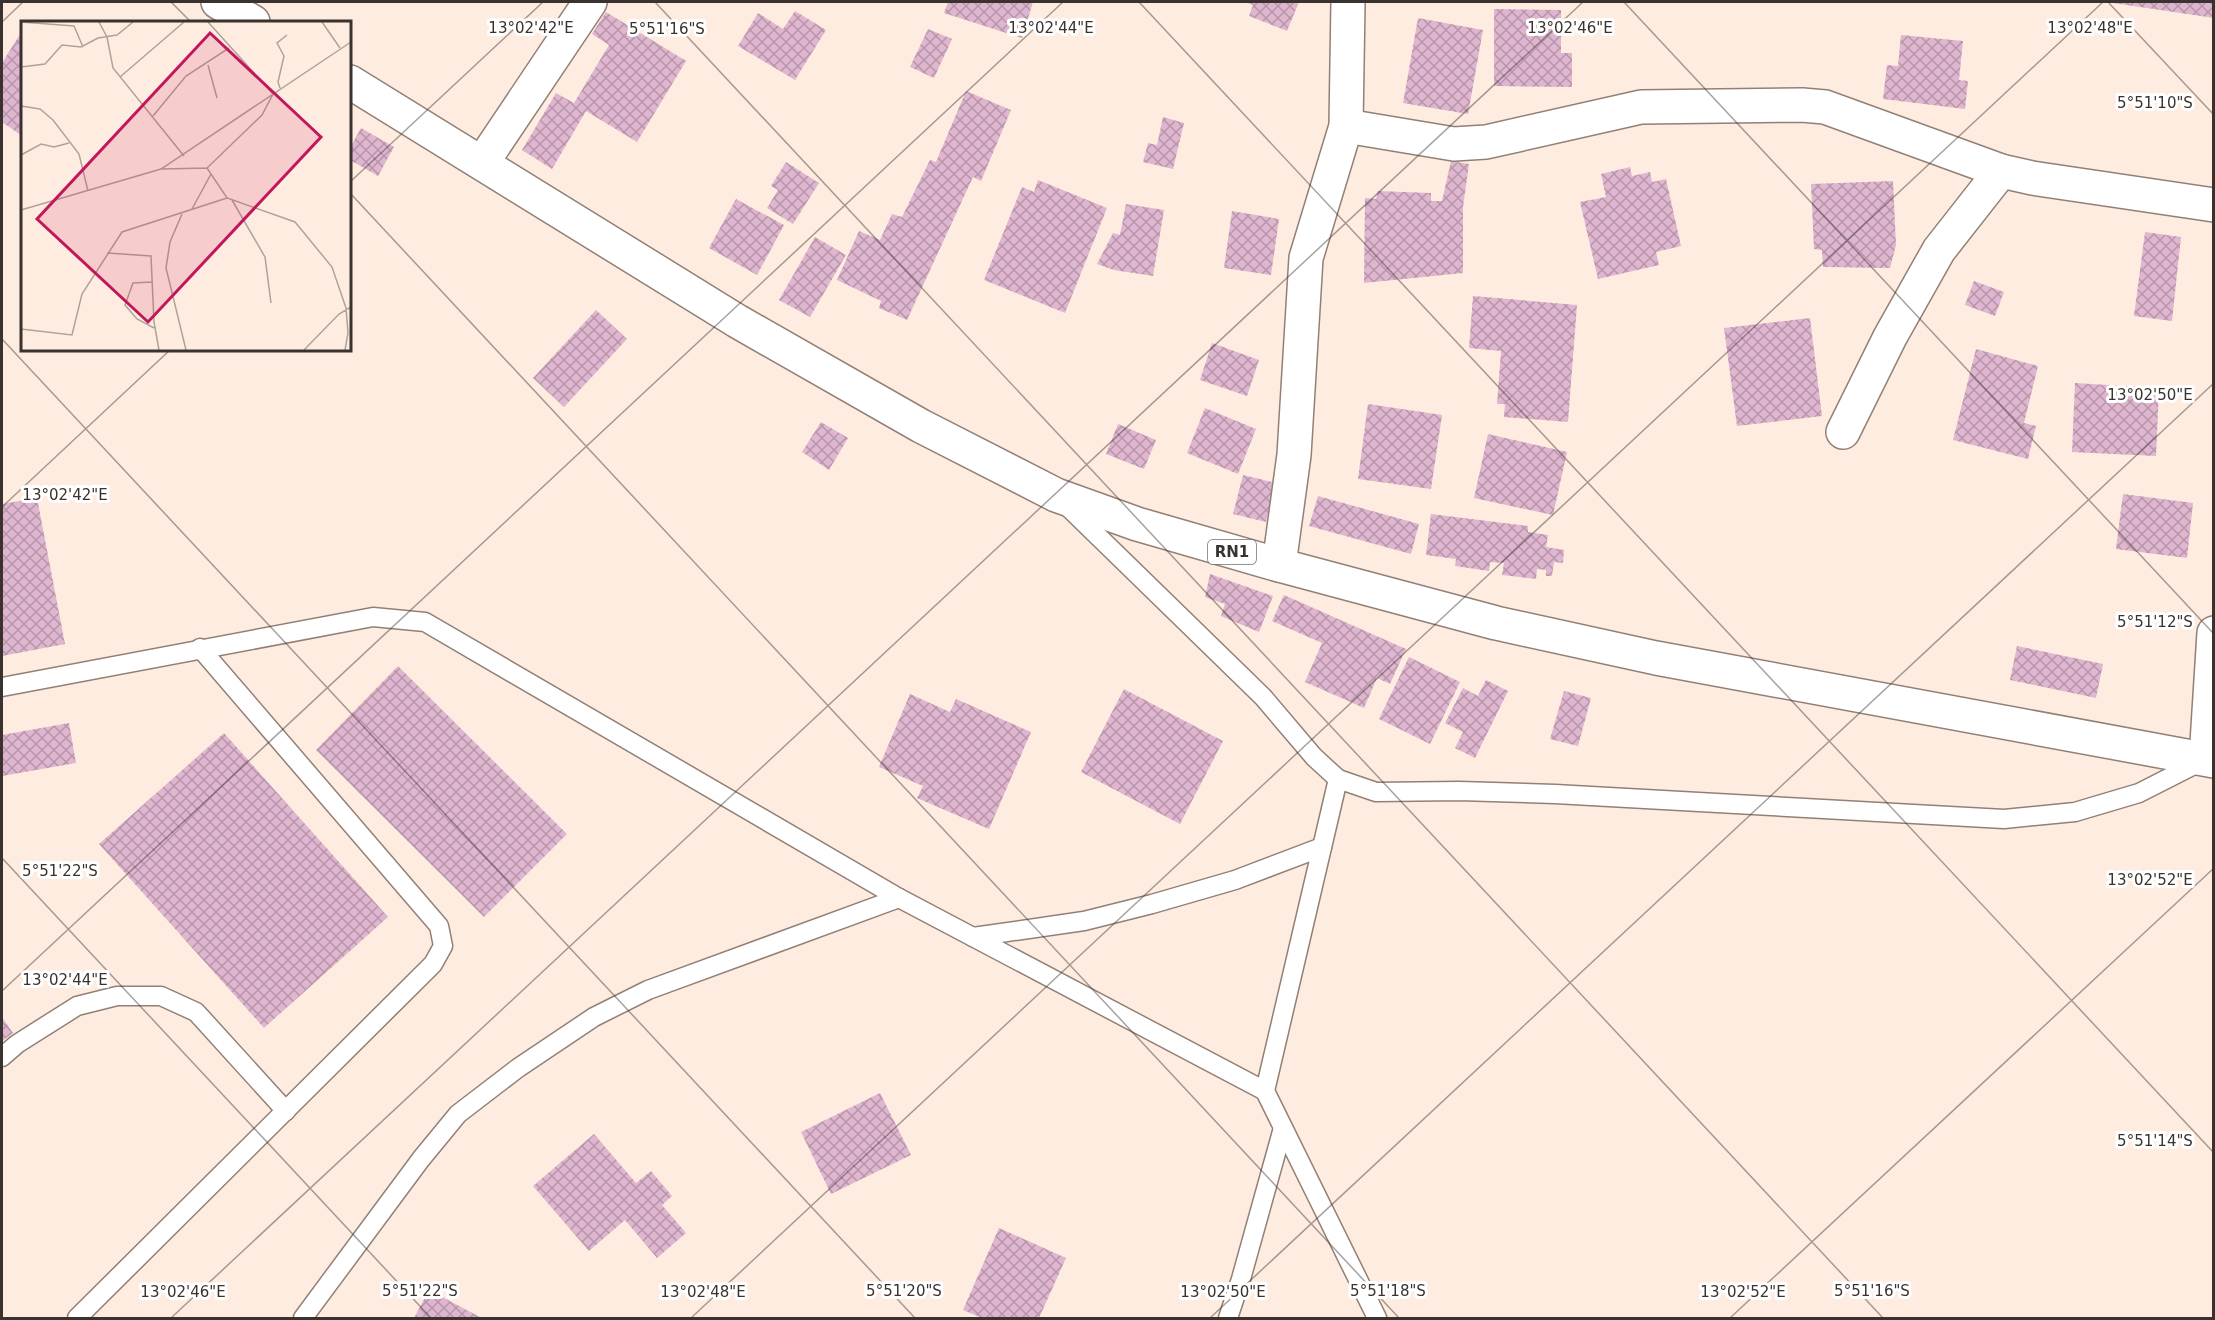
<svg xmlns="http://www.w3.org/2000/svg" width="2215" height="1320" font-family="'DejaVu Sans',sans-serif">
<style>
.building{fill:url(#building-cross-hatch)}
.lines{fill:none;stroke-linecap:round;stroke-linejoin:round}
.service-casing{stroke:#918075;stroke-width:21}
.minor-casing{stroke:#918075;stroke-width:36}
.trunk-casing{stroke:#918075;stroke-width:36}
.service{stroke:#fff;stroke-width:18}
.minor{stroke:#fff;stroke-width:33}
.trunk{stroke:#fff;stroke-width:33}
.ticks{fill:none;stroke:#39322e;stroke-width:1.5;stroke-opacity:0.45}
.labels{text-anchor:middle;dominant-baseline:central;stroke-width:6;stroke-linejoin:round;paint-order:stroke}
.shield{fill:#fff;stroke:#74706d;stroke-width:1.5}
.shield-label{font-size:15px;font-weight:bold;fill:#39322e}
.inset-road{fill:none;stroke:#b0a299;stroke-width:1.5}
.view{fill:#c2185b;fill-opacity:0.15;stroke:#c2185b;stroke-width:3}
.inset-edge{fill:none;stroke:#39322e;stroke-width:3}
.ticks-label{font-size:15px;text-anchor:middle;fill:#39322e;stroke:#fff;stroke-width:6;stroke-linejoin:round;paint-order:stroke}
</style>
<defs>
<pattern id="building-cross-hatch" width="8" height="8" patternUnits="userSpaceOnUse" patternTransform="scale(1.5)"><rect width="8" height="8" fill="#dfb6d0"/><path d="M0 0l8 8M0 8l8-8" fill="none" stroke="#b695a9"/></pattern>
</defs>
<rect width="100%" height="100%" fill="#ffece0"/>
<!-- building -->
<g class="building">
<path d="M948,2H1033L1022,38L944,13Z"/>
<path d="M1245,2H1299L1287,31L1249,16L1253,5Z"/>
<path d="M2113,2H2214V18L2113,3Z"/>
<path d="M1494,9L1561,10V53H1572V87L1494,86Z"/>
<path d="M795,11L826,30L795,80L738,46L758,13L783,29Z"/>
<path d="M606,12L686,61L637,142L586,111L552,169L522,150L556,93L574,103L609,45L592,34Z"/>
<path d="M1418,18L1483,30L1468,114L1403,103Z"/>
<path d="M928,29L952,39L934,78L910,67Z"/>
<path d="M22,31V136L2,122V63Z"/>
<path d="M1901,35L1963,41L1959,80L1968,81L1965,109L1883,99L1887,65L1898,66Z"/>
<path d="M966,91L1011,110L981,181L973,177L907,320L879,308L881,301L837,280L859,231L880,240L892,214L902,217L930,160L936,162Z"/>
<path d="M1163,117L1184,123L1173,169L1143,162L1148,143L1157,145Z"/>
<path d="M361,128L394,147L378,176L350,160V148Z"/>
<path d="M1451,161L1469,164L1463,207V273L1364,283L1365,198L1376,199L1378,191L1431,193V201H1442Z"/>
<path d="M786,162L819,183L793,224L767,208L778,190L771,186Z"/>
<path d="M1630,167L1632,176L1650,172L1652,182L1666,179L1681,246L1656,252L1659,265L1598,279L1580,202L1606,197L1601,174Z"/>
<path d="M1038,180L1107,208L1065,313L984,280L1022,187L1034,192Z"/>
<path d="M1893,181L1896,245L1890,268L1823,267L1822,250L1814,249L1811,184Z"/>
<path d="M736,199L784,225L757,275L709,248Z"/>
<path d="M1126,204L1164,210L1153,276L1114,270L1097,264L1113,233L1120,235Z"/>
<path d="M1232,211L1279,219L1271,275L1224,268Z"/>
<path d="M2145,232L2181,237L2172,321L2134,316Z"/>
<path d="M815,237L846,255L810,317L779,300Z"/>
<path d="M1974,281L2004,292L1995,316L1965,305Z"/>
<path d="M1473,296L1577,305L1568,422L1504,417L1505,404H1497L1501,351L1469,348Z"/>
<path d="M596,310L627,339L564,407L533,378Z"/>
<path d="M1810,318L1822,416L1737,426L1724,328Z"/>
<path d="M1212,343L1259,360L1247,396L1200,380Z"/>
<path d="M1976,349L2038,366L2024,423L2036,426L2028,459L1953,440Z"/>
<path d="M2075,383L2159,388L2156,456L2072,452Z"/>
<path d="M1368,404L1442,415L1431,489L1358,479Z"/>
<path d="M1205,408L1256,429L1238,474L1187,453Z"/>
<path d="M821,422L848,438L829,470L802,452Z"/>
<path d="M1118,424L1156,440L1144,469L1106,454Z"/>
<path d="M1488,434L1567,452L1553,515L1474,498Z"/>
<path d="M1243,475L1276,483L1266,522L1233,514Z"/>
<path d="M2123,494L2193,503L2187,558L2116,549Z"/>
<path d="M1318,496L1419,524L1411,554L1309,526Z"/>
<path d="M37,498L65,644L2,656V504Z"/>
<path d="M1431,514L1528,526V532L1548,535L1546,547L1564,550L1563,563L1554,562L1552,576H1546V570L1537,569L1536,579L1502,575L1504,563L1490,562L1489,571L1455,566L1456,559L1426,555Z"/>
<path d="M1210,574L1273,596L1259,632L1221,616L1225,604L1205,597Z"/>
<path d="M1284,595L1406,649L1390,684L1377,678L1364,708L1305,682L1322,643L1272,621Z"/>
<path d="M2017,646L2103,664L2096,698L2010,680Z"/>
<path d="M1409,657L1460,682L1430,744L1379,719Z"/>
<path d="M398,666L567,834L484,917L316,750Z"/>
<path d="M1486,680L1508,691L1475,758L1455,748L1463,732L1445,723L1463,688L1478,696Z"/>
<path d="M1124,689L1223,741L1180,824L1081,772Z"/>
<path d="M1564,691L1591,698L1578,746L1550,739Z"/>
<path d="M910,694L950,712L956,699L1031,732L989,829L917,798L923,786L879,767Z"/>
<path d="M69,723L76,763L2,776V735Z"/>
<path d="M224,733L388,917L264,1028L99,844Z"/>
<path d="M2,1017L13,1033L2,1041Z"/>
<path d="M880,1093L911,1155L831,1194L801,1132Z"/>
<path d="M594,1134L636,1183L651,1171L672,1196L662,1205L686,1233L657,1258L625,1220L589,1251L533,1186Z"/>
<path d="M999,1228L1066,1258L1039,1318H982L963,1310Z"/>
<path d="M429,1290L482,1318H414Z"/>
</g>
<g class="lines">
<!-- service casing -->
<g class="service-casing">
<g id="service">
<path d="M1068,507L1263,697L1314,757L1338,779"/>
<path d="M2,687L373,617L425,622L899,898L1265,1091"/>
<path d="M973,937L1084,921L1152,904L1235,880L1322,847"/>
<path d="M2,1057L17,1044L77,1006L117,996H161L196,1012L286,1111"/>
<path d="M77,1318L433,964L443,946L439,926L200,648"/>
<path d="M303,1318L421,1159L458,1114L518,1068L594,1017L648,990L899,898"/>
<path d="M1228,1318L1241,1279L1283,1128"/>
<path d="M1377,1318L1265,1091L1338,779L1376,792L1459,791L1555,794L2004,819L2075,812L2139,793L2202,761"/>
</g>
</g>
<!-- minor casing -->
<g class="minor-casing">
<g id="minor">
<path d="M1346,126L1454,144L1486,142L1641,107L1802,105L1825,107L2001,171L2032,178L2214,205"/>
<path d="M482,163L590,2"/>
<path d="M1843,432L1890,337L1939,250L2001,171"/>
<path d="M1279,565L1294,455L1306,258L1346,126L1348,2"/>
<path d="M2206,759L2214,633"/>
</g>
</g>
<!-- trunk casing -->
<g class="trunk-casing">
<g id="trunk">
<path d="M218,2L253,22"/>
<path d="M350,82L737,321L921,426L1056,495L1137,524L1279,565L1496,623L1656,658L2214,761"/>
</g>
</g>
<!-- service -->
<use href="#service" class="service"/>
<!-- minor -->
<use href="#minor" class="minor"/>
<!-- trunk -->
<use href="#trunk" class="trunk"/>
</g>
<!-- ticks -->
<path class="ticks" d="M171,2L191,22M655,2L1883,1318M1139,2L2214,1153M1624,2L2214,634M2108,2L2214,115M2,22L23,2M350,182L543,2M350,193L1399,1318M2,339L915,1318M2,507L170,350M2,858L431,1318M2,991L1063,2M171,1318L1583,2M691,1318L2103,2M1210,1318L2214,383M1730,1318L2214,868"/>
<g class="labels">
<!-- shield labels -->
<rect class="shield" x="1208" y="540" width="48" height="24" rx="4.5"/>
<g class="shield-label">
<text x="1232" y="552">RN1</text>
</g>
</g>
<!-- overview -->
<g transform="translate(21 21)">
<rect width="330" height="330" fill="#ffece0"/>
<path class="inset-road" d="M0,1L53,5L62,26M78,1L86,16L92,47L163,135M187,1L252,73L241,94L186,147L206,177L274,201L311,246L325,287L327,312L324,329M301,1L319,27M187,44L196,77M0,46L24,43L41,24L60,26L77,17L96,14L112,1M99,56L163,1M259,67L257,61L263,35L256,22L266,14M0,85L19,88L32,99L58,133L67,170M132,95L165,55L208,27M0,134L20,123L33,126L48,122M141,148L186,147M211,179L244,236L250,282M171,188L190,153M0,189L140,148L330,21M161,193L149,221L145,247L165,329M86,232L130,235L133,301L138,329M131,261L112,262L104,284L116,298L133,307M0,308L51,314L61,273L101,211L206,177M283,329L318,293L330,286"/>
<path class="view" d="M189,12L300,116L127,301L16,198Z"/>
<rect width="330" height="330" class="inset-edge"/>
</g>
<g class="ticks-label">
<text x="531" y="33">13°02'42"E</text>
<text x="1051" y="33">13°02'44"E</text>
<text x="1570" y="33">13°02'46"E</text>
<text x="2090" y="33">13°02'48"E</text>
<text x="667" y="34">5°51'16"S</text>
<text x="2155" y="108">5°51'10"S</text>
<text x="2150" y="400">13°02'50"E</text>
<text x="65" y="500">13°02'42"E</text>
<text x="2155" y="627">5°51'12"S</text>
<text x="60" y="876">5°51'22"S</text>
<text x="2150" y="885">13°02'52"E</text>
<text x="65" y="985">13°02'44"E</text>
<text x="2155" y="1146">5°51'14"S</text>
<text x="420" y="1296">5°51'22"S</text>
<text x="904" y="1296">5°51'20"S</text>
<text x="1388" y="1296">5°51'18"S</text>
<text x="1872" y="1296">5°51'16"S</text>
<text x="183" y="1297">13°02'46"E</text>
<text x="703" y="1297">13°02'48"E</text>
<text x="1223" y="1297">13°02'50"E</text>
<text x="1743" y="1297">13°02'52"E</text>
</g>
<!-- border -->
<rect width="2215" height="1320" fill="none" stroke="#39322e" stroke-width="6"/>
</svg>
